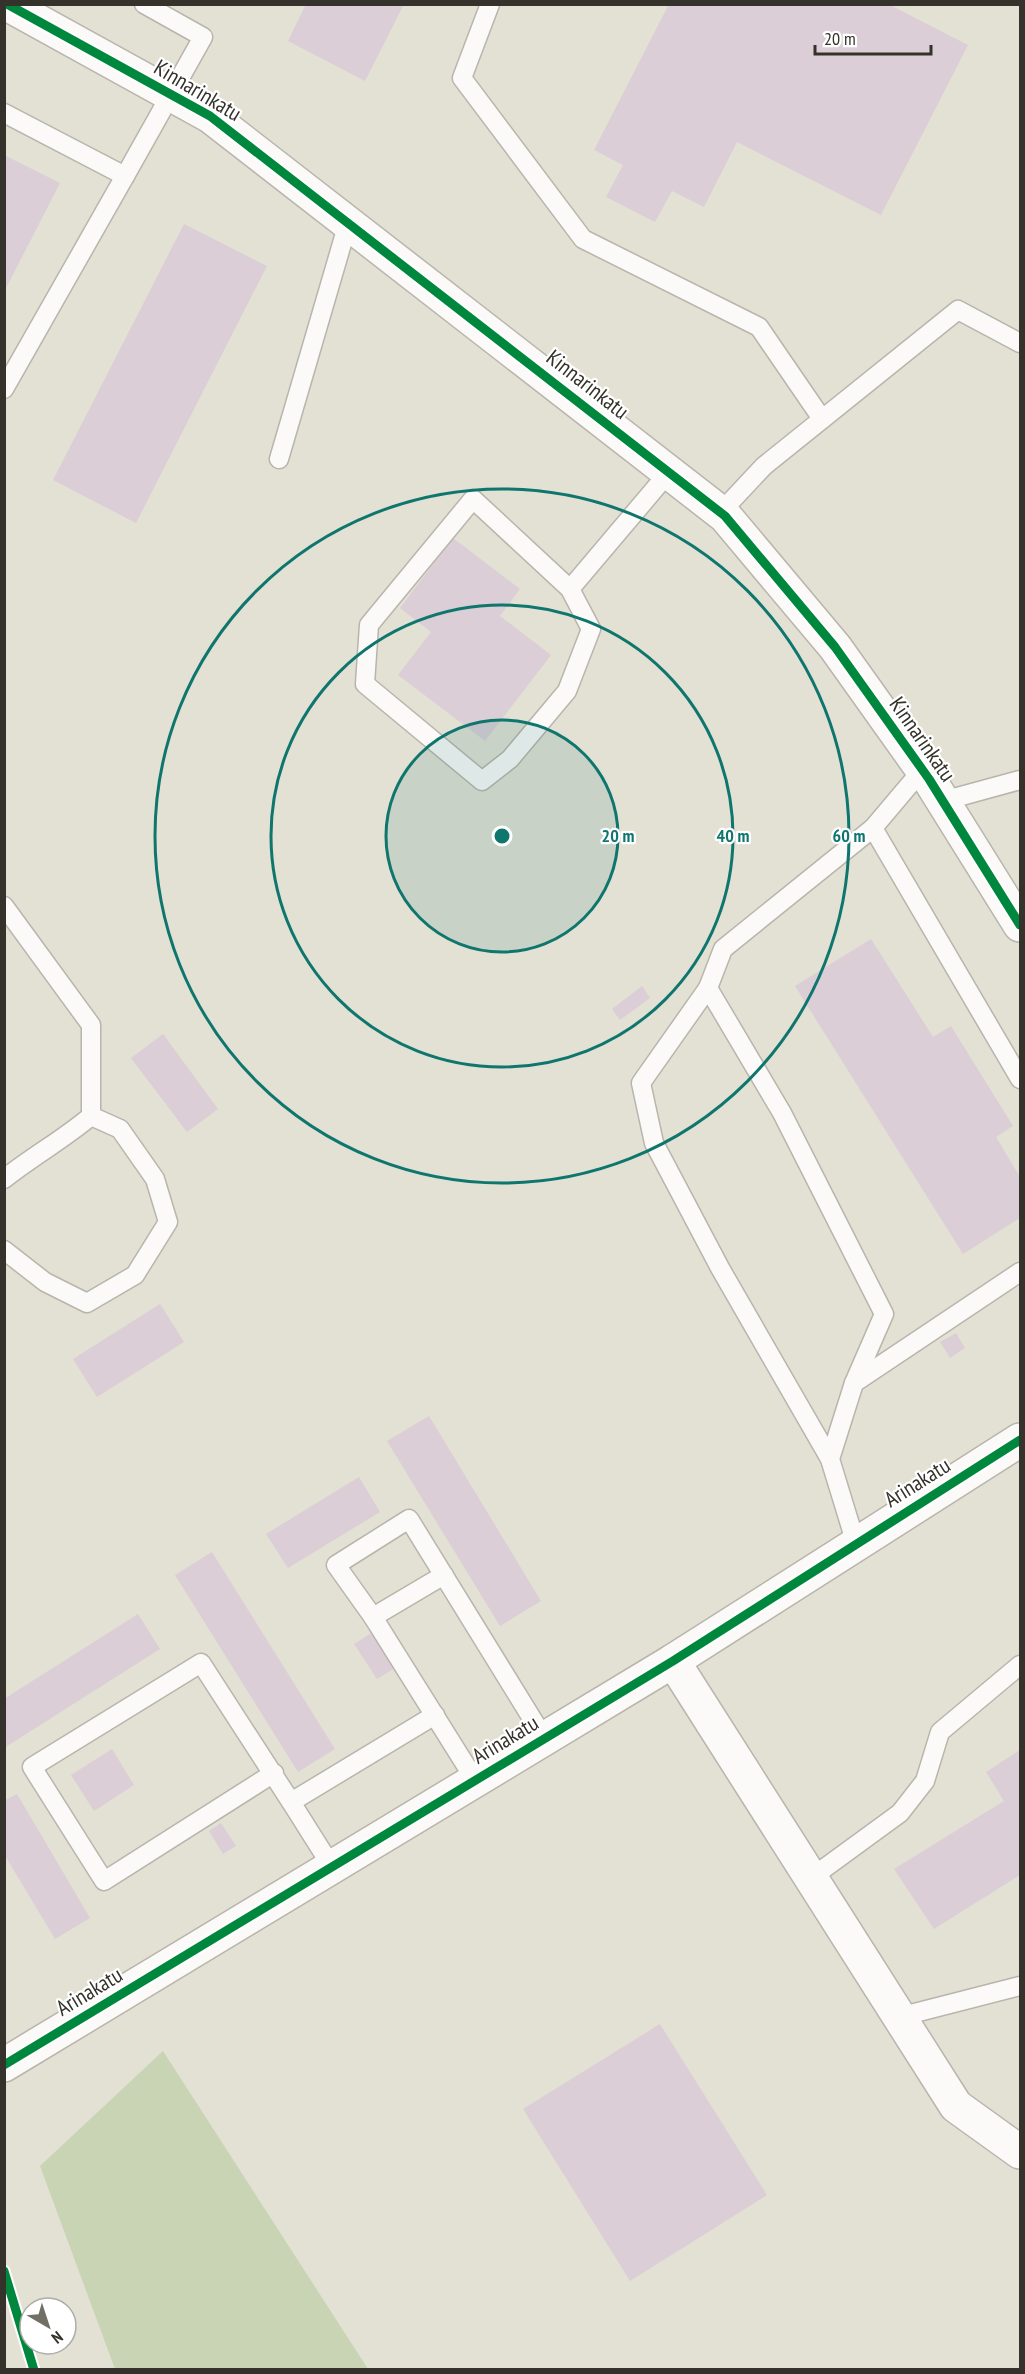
<svg xmlns="http://www.w3.org/2000/svg" width="1025" height="2374" font-family="'PT Sans Narrow',sans-serif">
<style>
.green{fill:#c9d4b5}
.building{fill:#dbced6}
.lines{fill:none;stroke-linecap:round;stroke-linejoin:round}
.service-casing{stroke:#b8b5ac;stroke-width:21}
.minor-casing{stroke:#b8b5ac;stroke-width:36}
.service{stroke:#fbfaf9;stroke-width:18}
.minor{stroke:#fbfaf9;stroke-width:33}
.cycleway-casing{stroke:#fff;stroke-width:13}
.cycleway{stroke:#00873e;stroke-width:9}
.ring{fill:none;stroke:#0f766e;stroke-width:3}
.labels{text-anchor:middle;dominant-baseline:central;stroke-width:4.5;stroke-linejoin:round;paint-order:stroke}
.street-label{font-size:22px;fill:#34322a;stroke:#fff}
.centre{fill:#0f766e;stroke:#fff;stroke-width:3}
.ring-label{font-size:18px;text-anchor:middle;font-weight:bold;fill:#0f766e;stroke:#fff;stroke-width:4.5;stroke-linejoin:round;paint-order:stroke}
</style>
<rect width="100%" height="100%" fill="#e3e0d4"/>
<!-- green -->
<path class="green" d="M163,2051L368,2369H115L40,2166Z"/>
<!-- building -->
<g class="building">
<path d="M306,4H404L365,81L288,41Z"/>
<path d="M669,4H888L968,45L881,215L737,142L704,207L672,191L655,222L606,197L623,165L594,150Z"/>
<path d="M4,155L60,183L4,292Z"/>
<path d="M184,224L267,266L136,523L53,480Z"/>
<path d="M453,538L520,589L500,616L551,655L485,741L398,675L431,632L400,608Z"/>
<path d="M871,939L933,1037L951,1026L1013,1126L996,1137L1020,1177V1218L963,1254L795,986Z"/>
<path d="M642,986L650,998L620,1020L612,1009Z"/>
<path d="M163,1034L218,1109L187,1132L131,1058Z"/>
<path d="M160,1304L184,1342L97,1397L73,1359Z"/>
<path d="M956,1333L965,1348L950,1358L940,1342Z"/>
<path d="M429,1416L541,1601L500,1626L387,1441Z"/>
<path d="M359,1477L380,1512L288,1568L266,1534Z"/>
<path d="M212,1552L335,1749L298,1772L175,1575Z"/>
<path d="M138,1614L160,1649L4,1748V1699Z"/>
<path d="M373,1632L395,1668L377,1679L354,1644Z"/>
<path d="M112,1749L134,1785L94,1811L71,1775Z"/>
<path d="M1020,1750V1875L934,1929L894,1869L1004,1801L986,1772Z"/>
<path d="M17,1794L90,1918L55,1939L4,1854V1801Z"/>
<path d="M221,1823L236,1846L223,1854L209,1831Z"/>
<path d="M660,2024L767,2195L630,2281L523,2109Z"/>
</g>
<g class="lines">
<!-- service casing -->
<g class="service-casing">
<g id="service">
<path d="M490,4L462,78L583,239L759,327L822,419"/>
<path d="M4,113L125,176L203,37L144,4"/>
<path d="M4,389L125,176"/>
<path d="M279,459L348,223"/>
<path d="M720,513L764,466L958,310L1020,343"/>
<path d="M570,589L473,499L369,625L365,684L482,781L510,759L567,691L591,629L570,589L669,472"/>
<path d="M943,801L1020,780"/>
<path d="M873,828L1020,1079"/>
<path d="M4,906L91,1025V1116C64,1139 33,1156 4,1179"/>
<path d="M708,988L641,1083L654,1143L720,1268L830,1459"/>
<path d="M4,1250L45,1282L87,1303L135,1275L168,1222L155,1179L120,1129L91,1116"/>
<path d="M854,1383L1020,1272"/>
<path d="M856,1544L830,1459L854,1383L884,1314L782,1113L708,988L723,949L873,828L922,770"/>
<path d="M444,1575L373,1617L336,1565L409,1519L544,1738"/>
<path d="M373,1617L475,1780"/>
<path d="M274,1773L104,1881L32,1767L201,1663L291,1802"/>
<path d="M332,1867L291,1802L435,1715"/>
<path d="M811,1878L900,1813L925,1781L940,1732L1020,1665"/>
<path d="M899,2017L1020,1986"/>
</g>
</g>
<!-- minor casing -->
<g class="minor-casing">
<g id="minor">
<path d="M7,4L210,116L725,516L835,647L929,779L1020,925"/>
<path d="M673,1661L956,2106L1020,2152"/>
<path d="M4,2065L673,1661L1020,1440"/>
</g>
</g>
<!-- service -->
<use href="#service" class="service"/>
<!-- minor -->
<use href="#minor" class="minor"/>
<!-- cycleway casing -->
<g class="cycleway-casing">
<g id="cycleway">
<path d="M7,4L210,116L725,516L835,647L929,779L1020,925"/>
<path d="M4,2065L673,1661L1020,1440"/>
<path d="M4,2271L34,2370"/>
</g>
</g>
<!-- cycleway -->
<use href="#cycleway" class="cycleway"/>
</g>
<!-- distance rings -->
<circle cx="502" cy="836" r="116" fill="#0f766e" fill-opacity=".12"/>
<g class="ring">
<circle cx="502" cy="836" r="116"/>
<circle cx="502" cy="836" r="231"/>
<circle cx="502" cy="836" r="347"/>
</g>
<g class="labels">
<!-- street labels -->
<g class="street-label">
<text transform="translate(198 90) rotate(31)">Kinnarinkatu</text>
<text transform="translate(588 384) rotate(38)">Kinnarinkatu</text>
<text transform="translate(923 739) rotate(55)">Kinnarinkatu</text>
<text transform="translate(917 1482) rotate(-32)">Arinakatu</text>
<text transform="translate(505 1739) rotate(-31)">Arinakatu</text>
<text transform="translate(89 1991) rotate(-31)">Arinakatu</text>
</g>
</g>
<circle cx="502" cy="836" r="9" class="centre"/>
<g class="ring-label">
<text x="618" y="842">20 m</text>
<text x="733" y="842">40 m</text>
<text x="849" y="842">60 m</text>
</g>
<!-- border -->
<rect width="1025" height="2374" fill="none" stroke="#34322a" stroke-width="12"/>
<!-- north arrow -->
<g transform="translate(48 2326) rotate(141)"><circle r="28" fill="#ffffff" stroke="#aeadaa" stroke-width="1.5"/>
<path d="M0-4.5L10 22L0 15L-10 22Z" fill="#716f66"/>
<text y="-9" font-size="16" font-weight="bold" text-anchor="middle" fill="#34322a">N</text>
</g>
<!-- scale -->
<path d="M815 45v9h116v-9" fill="none" stroke="#34322a" stroke-width="3"/>
<text x="824" y="45" font-size="18" fill="#34322a" stroke="#ffffff" stroke-width="4.5" paint-order="stroke">20 m</text>
</svg>
